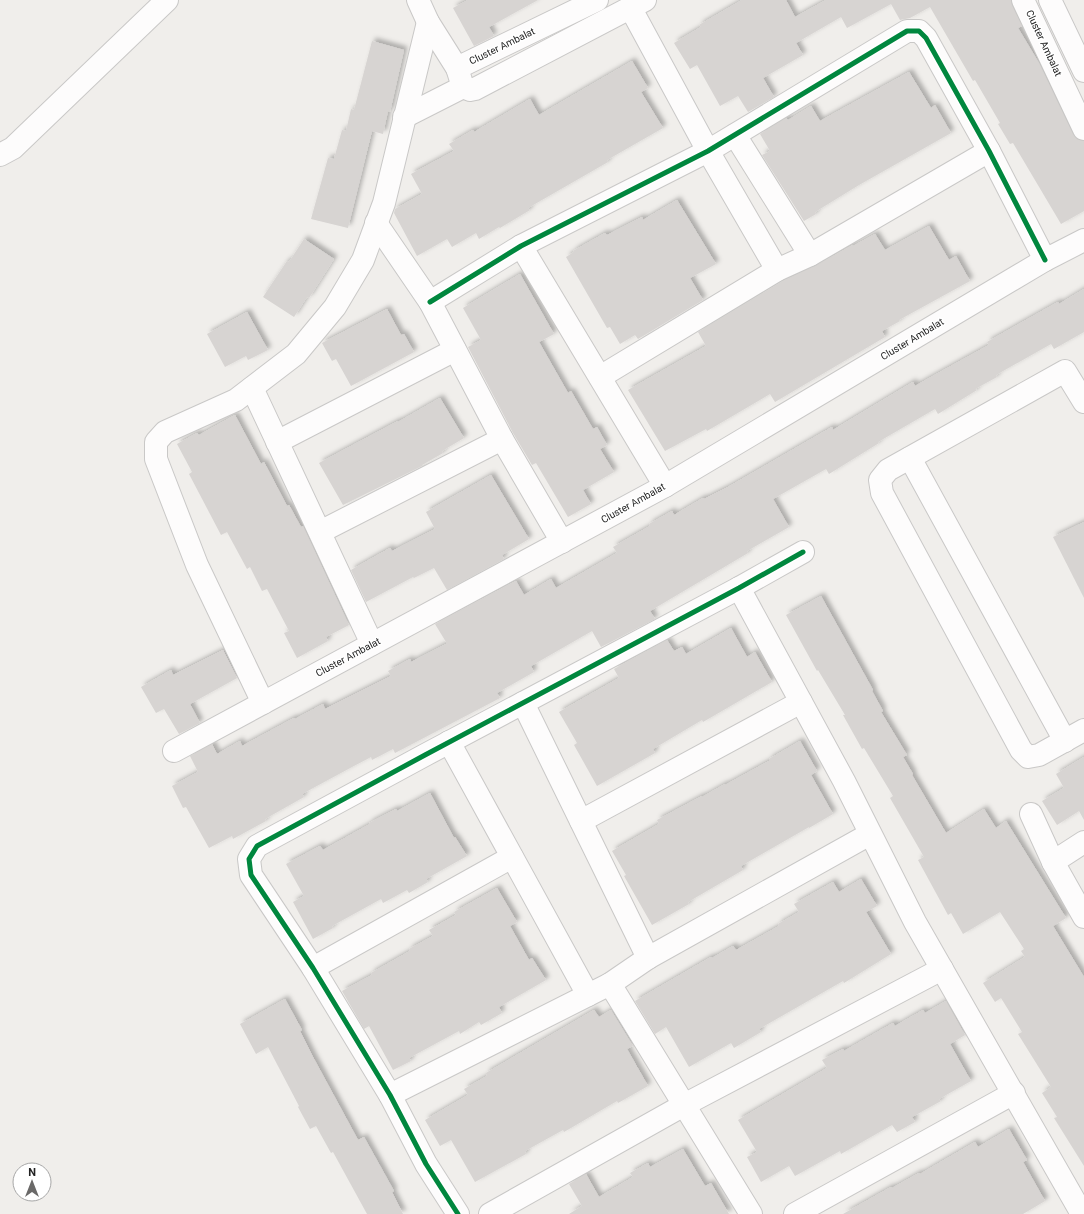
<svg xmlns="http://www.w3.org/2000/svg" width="1084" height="1214" font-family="Roboto,sans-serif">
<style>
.building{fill:#d7d4d2;filter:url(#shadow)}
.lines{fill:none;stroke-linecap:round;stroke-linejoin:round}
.street-casing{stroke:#c9c8c7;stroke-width:24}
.street{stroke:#fdfcfc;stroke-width:22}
.cycleway-casing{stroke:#fff;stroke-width:8}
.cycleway{stroke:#00873e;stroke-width:5}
.labels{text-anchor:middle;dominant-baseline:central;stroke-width:3;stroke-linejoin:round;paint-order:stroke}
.street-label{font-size:10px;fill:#222;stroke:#fff}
</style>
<defs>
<filter id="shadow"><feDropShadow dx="3.5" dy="-3.5" stdDeviation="2" flood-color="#0004"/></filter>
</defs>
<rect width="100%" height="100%" fill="#f0eeeb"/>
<!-- building -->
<g class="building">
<path d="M468,0H538L489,27L494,36L474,46L453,8Z"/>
<path d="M742,0H786L795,17L826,0H1011L1012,5L1022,26L1018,28L1039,63L1073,134L1077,139L1084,141V211L1061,224L1013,143L1010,144L998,124L1000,123L975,80L973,81L930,7L910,18L900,20L891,4L847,28L841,17L796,43L803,55L763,78L774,97L748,112L738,96L720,106L697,65L690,69L674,43L701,27L699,25Z"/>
<path d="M372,41L404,50L390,112L388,111L383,134L372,131L348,228L311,219L328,158L334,159L342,130L346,131L351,109L354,110Z"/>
<path d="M632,61L648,88L641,92L663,128L607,160L608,162L528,208L530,210L500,228L499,227L479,239L476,233L452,247L447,239L417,256L394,213L395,209L422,194L411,174L454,151L449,144L473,130L474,132L530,99L539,115Z"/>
<path d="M909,72L931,108L935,105L951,133L859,185L815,212L816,214L804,221L762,155L770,151L760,134L786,118L788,120L811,106L820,121Z"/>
<path d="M677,200L716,264L690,278L703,300L638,339L635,335L620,344L610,327L607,328L566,257L574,252L573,251L605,233L607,235L642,217L643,220Z"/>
<path d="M929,226L949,260L956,256L970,281L899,320L900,321L882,331L885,337L775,402L770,394L707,431L706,429L665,451L628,390L706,346L698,332L783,281L815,266L853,245V246L875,234L885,250Z"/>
<path d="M304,239L334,259L309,298L307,297L294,317L263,297L287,261L289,262Z"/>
<path d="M520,274L554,334L539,342L568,393L571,391L593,429L597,427L607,445L600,449L614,472L583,490L591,504L568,517L536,463L532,465L513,433L468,347L481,340L463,308Z"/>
<path d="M1084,289V332L1054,349L1051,344L996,375L997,377L975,389L977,390L938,414L935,409L878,442L879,443L829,474L826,469L773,499L789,527L747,551L748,553L650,611L655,619L601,647L592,631L531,666L534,672L497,693L500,698L395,753L393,749L372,760L371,757L352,767L302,794L304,797L265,819L266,821L233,839L232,836L209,848L186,807L183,808L172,786L198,772L190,756L212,744L217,754L240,741L242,746L294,718L295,719L323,704L325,709L391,676L388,671L410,659L411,662L446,644V642L435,624L516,581L524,595L551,579L556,588L617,553L613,547L650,526L649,524L672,511L674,515L703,498L704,499L728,487L832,427L833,430L913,382L915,386L940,372L989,345L987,342L1058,302L1059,304Z"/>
<path d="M387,309L401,335L404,334L414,352L351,386L336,359L332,361L322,343Z"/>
<path d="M247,312L268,350L248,360L246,356L225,367L207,334Z"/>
<path d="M440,398L464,438L442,451L443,453L422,465V466L343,505L319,463L398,421V422Z"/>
<path d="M235,415L261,464L264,462L287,506L289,505L301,527L303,526L349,625L326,637L328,641L297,658L284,633L289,631L267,589L262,591L250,567L247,569L227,532L221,535L189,474L192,472L177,444L197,433L199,435Z"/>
<path d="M491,475L529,539L502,555L504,559L447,590L434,568L414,578L413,577L366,602L351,570L390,548L392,551L435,529L426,512Z"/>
<path d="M1084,522V598L1053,537Z"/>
<path d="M821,596L873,690L872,691L883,711L881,712L907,755L903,757L913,774L912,775L946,833L984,809L996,828L1006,821L1066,918L1053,926L1084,977V1166L1054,1118L1057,1117L1042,1093L1051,1087L1018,1034L1022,1032L1001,998L995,1002L983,983L1025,957L1021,951L1024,949L1000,912L963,934L951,913L948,915L918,860L924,857L890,798L893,796L864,748L862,749L843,715H845L818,670L817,671L786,615Z"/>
<path d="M731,628L747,657L755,652L772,682L703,722L702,720L653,749L655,753L597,786L574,745L577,743L559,712L619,678L614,669L667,640L674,651L682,647L686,654Z"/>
<path d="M223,650L237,678L190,704L200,723L179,734L164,709L156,713L141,687L171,670L173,675Z"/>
<path d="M800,741L817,771L811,775L833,814L809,828V827L741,866L743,870L688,902L689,904L652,925L624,876L626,875L612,851L659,824L657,820L702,796V797L725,784V785L769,761V759Z"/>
<path d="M1084,757V820L1079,811L1057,825L1042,801L1064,788L1056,774Z"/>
<path d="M430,793L454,838L455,837L467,856L426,879L428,882L409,893L407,890L383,903L381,899L332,926L333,928L313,939L293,902L304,896L286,864L320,846L323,850L370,824L369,823L396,809L397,811Z"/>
<path d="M861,879L877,906L866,912L891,954L844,983L843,981L759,1029L761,1032L734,1048L731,1043L689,1067L666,1027L655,1034L635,1001L711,957L712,958L733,946L736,950L779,926L778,924L799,912L794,904L833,882L839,892Z"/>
<path d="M497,888L517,922L510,926L529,960L532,958L546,980L499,1007L502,1013L481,1025L479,1022L460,1034L459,1031L409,1058L411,1061L393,1070L369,1026L364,1029L342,991L372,975L371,973L410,951L409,949L433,936L429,930L456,915L454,912Z"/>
<path d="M285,999L302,1030L300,1031L313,1057L358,1140L364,1137L394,1191L392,1192L403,1214H367L333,1152L331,1153L316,1126L310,1129L298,1107L299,1106L268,1047L256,1054L240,1024Z"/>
<path d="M946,1001L965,1035L950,1044L971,1081L939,1099L941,1101L912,1117L915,1122L897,1132L892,1125L841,1154L840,1151L795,1176L789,1166L761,1182L747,1157L757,1152L738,1120L827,1068L822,1060L843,1049L844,1051L893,1023L895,1026L923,1010L925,1013Z"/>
<path d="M594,1010L599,1017L611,1010L633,1046L627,1049L648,1086L618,1103L617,1101L564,1132L563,1130L525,1151L526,1154L475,1182L451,1140L440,1146L425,1120L468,1095L464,1089L487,1076L486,1073Z"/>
<path d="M1009,1129L1027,1160L1023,1162L1045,1201L1023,1214H843L891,1187L892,1188L919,1173L920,1174L975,1142L978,1147Z"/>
<path d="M683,1149L705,1186L711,1183L729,1214H569L582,1206L569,1184L586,1174L599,1197L633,1177L630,1173L648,1163L650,1167Z"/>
</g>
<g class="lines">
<!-- street casing -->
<g class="street-casing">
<g id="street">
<path d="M418,0L428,22L457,68L463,87L470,90L475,89L645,0"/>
<path d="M1023,0L1084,129"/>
<path d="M1050,0L1084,71"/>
<path d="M630,7L708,151L777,270"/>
<path d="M457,68L597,0"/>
<path d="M404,117L463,87"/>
<path d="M735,135L810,255"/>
<path d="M0,155L13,148L167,0"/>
<path d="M376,223L430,302L502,439L562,542"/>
<path d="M521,246L665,486"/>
<path d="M430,302L521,246L708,151L907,31H919L926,38L989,151L1045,260"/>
<path d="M600,377L777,270L810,255L989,151"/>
<path d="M252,388L372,644"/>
<path d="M1084,402L1065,371L888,470L880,480L882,493L1021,750L1028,757L1039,755L1084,730"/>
<path d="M277,442L455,350"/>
<path d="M910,458L1065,741"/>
<path d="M320,532L502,439"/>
<path d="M739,588L844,781L915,922L1082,1214"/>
<path d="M263,703L197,565L156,459V442L165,432L236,400L296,354L335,307L363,260L384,203L428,22"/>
<path d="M523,703L648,958"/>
<path d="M449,742L588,995"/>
<path d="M174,751L665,486L1045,260L1084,240"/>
<path d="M1031,814L1053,862L1084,917"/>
<path d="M581,821L801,702"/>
<path d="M1053,862L1084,842"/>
<path d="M313,968L512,857"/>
<path d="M610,984L751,1214"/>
<path d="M390,1095L610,984L648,958L870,834"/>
<path d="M458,1214L426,1164L390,1095L313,968L251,875L249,859L257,846L425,755L739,588L803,552"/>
<path d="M490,1214L684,1105L942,969"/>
<path d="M795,1214L1014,1093"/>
</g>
</g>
<!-- street -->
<use href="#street" class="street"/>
<!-- cycleway casing -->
<g class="cycleway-casing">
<g id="cycleway">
<path d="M430,302L521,246L708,151L907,31H919L926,38L989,151L1045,260"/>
<path d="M458,1214L426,1164L390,1095L313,968L251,875L249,859L257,846L425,755L739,588L803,552"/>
</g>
</g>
<!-- cycleway -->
<use href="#cycleway" class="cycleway"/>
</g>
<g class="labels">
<!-- street labels -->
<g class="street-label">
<text transform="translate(1044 43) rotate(65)">Cluster Ambalat</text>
<text transform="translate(502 46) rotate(-26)">Cluster Ambalat</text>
<text transform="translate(912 339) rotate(-31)">Cluster Ambalat</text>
<text transform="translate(633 503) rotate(-29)">Cluster Ambalat</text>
<text transform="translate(348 657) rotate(-28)">Cluster Ambalat</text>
</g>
</g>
<!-- north arrow -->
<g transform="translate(32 1182)"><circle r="19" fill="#ffffff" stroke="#a7a7a7"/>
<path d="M0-3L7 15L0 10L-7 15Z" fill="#6a6968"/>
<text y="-6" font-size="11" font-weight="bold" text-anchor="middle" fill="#222222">N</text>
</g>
</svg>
